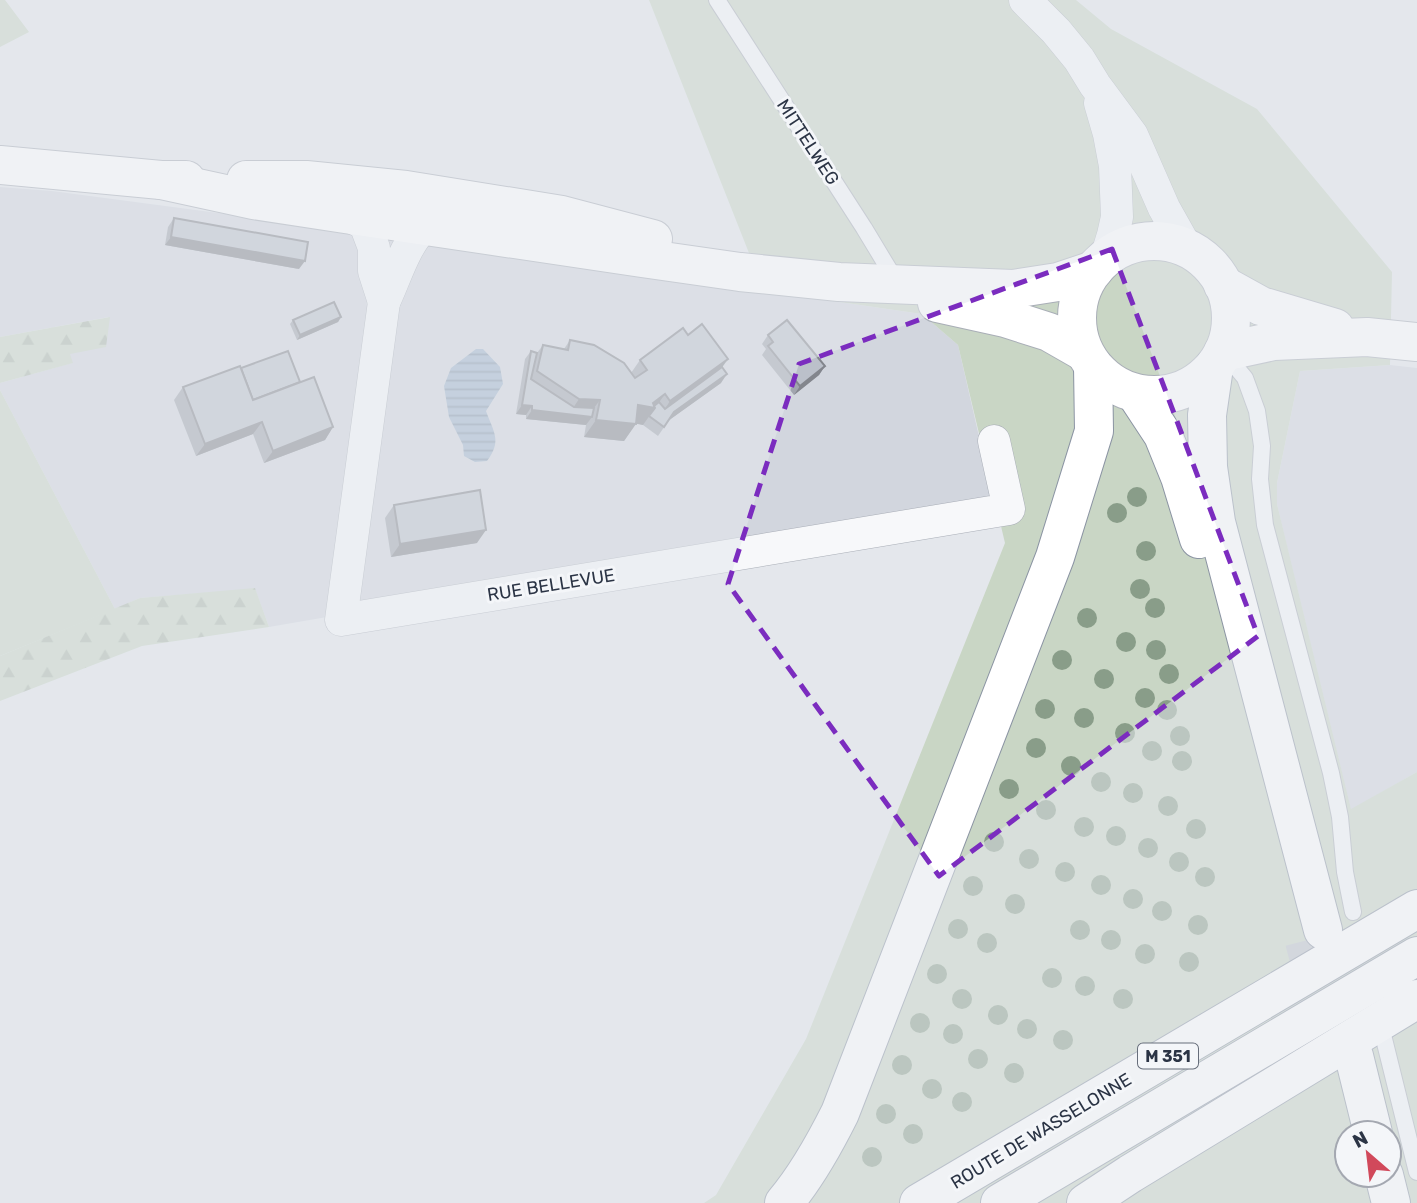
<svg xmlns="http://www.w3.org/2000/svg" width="1417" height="1203" font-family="Rubik,sans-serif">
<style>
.built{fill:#d2d6de}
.grass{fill:#c9d6c5;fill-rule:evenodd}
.forest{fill:url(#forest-firs)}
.water{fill:url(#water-rules)}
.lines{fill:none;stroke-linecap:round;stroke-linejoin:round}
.trunk-tunnel{stroke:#bfc3cb;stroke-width:38;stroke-dasharray:38 19;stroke-linecap:butt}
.service-casing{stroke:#a9aeb7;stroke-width:18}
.minor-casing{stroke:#a9aeb7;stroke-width:33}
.secondary-casing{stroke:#a9aeb7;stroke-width:40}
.trunk-casing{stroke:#8b94a3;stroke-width:40}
.service{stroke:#f7f8fa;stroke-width:16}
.minor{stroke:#f7f8fa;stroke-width:32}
.secondary{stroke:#fff;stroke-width:38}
.trunk{stroke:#fff;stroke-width:38}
.tree{fill:#899d89}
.wall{fill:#a1a5ae}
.shaded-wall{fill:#83868d}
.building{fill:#bbc0ca;stroke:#83868d;stroke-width:2}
.marked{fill:none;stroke:#7b2cbf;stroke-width:5;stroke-dasharray:14 9;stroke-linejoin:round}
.labels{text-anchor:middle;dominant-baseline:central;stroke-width:6;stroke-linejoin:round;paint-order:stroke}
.shield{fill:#f4f6f9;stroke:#676e7b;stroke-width:2}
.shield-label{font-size:16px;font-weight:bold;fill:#2b3445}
.street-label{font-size:18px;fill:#2b3445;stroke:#f4f6f9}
</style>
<defs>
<pattern id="forest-firs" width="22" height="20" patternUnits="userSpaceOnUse" patternTransform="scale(1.75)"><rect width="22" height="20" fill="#c9d6c5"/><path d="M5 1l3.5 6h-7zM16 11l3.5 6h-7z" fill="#adb8ab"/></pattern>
<pattern id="water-rules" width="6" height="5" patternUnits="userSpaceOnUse" patternTransform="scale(1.75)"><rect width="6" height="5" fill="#9fb4cc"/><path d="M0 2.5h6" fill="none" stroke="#8293a7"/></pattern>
</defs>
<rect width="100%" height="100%" fill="#e4e7ec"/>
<!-- built -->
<g class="built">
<path d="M0,187L52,191L325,227L922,314L958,345L994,502L269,627L255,589L140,598L115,609L0,390V383L72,363L69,354L109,317L0,337Z"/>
<path d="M1390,365L1417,368V772L1351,810L1284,534L1277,504V483L1300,371Z"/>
</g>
<!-- grass -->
<g class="grass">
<path d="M0,0H5L29,32L0,47Z"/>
<path d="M649,0H1076L1111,29L1257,109L1392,272L1390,365L1300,371L1277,483V504L1351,809L1417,772V1203H704L716,1195L806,1039L1005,543L958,345L922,314L764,291ZM1347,1133H1389V1175H1347Z"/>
<path d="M0,390L115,609L0,656Z"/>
</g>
<!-- forest -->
<g class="forest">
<path d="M110,317L106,347L70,354L73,363L0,383V337Z"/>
<path d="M255,588L269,627L142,646L0,701V656L140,598Z"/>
</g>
<!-- water -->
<path class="water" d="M476,349H483L500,367L503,384L486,411C494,433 502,441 487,461L475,462L464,456L463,445L449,417L444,386L451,368Z"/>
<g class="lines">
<!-- trunk-tunnel -->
<path class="trunk-tunnel" d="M1304,941L1331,1044"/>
<!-- service casing -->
<g class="service-casing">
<g id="service">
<path d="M717,0L864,228L896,281"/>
<path d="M1225,354L1245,378L1257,411L1262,446L1260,479L1265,525L1331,773L1340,817L1345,872L1353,912"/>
<path d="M1384,1039L1417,1172"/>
</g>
</g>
<!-- minor casing -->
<g class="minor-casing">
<g id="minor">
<path d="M1025,0L1056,31L1079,59L1095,85L1132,135L1164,208L1187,249"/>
<path d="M1100,103L1109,134L1115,166L1117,217L1113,235L1106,258"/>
<path d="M345,214L365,224L374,248V271L384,302C396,277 404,246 424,226"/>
<path d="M384,302L341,620L1009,509L994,441"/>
</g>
</g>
<!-- secondary casing -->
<g class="secondary-casing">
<g id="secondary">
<path d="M0,165L161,180H186"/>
<path d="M161,180L253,200L345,214L642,258L740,272L839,282L1013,289L1058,282L1094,270"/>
<path d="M246,180H306L406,190L562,215L653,239"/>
<circle cx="1154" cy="318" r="77"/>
<path d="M1223,285L1261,306L1335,328"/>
<path d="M937,303L1005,318L1049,332L1084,352"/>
<path d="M1223,352L1274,341L1367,337L1417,342"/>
</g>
</g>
<!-- trunk casing -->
<g class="trunk-casing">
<g id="trunk">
<path d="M1214,367L1207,415L1208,467L1216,522L1323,930"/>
<path d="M1136,394L1163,435L1180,477L1199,539"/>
<path d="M1354,1056L1373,1133"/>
<path d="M1384,1175L1391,1203"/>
<path d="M784,1203C807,1176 824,1145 840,1113L1055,557L1094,431L1093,366"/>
<path d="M919,1203L1417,909"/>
<path d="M1000,1203L1417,956"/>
<path d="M1086,1203L1130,1174L1417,999"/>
</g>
</g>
<!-- service -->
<use href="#service" class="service"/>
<!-- minor -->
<use href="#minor" class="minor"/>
<!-- secondary -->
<use href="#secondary" class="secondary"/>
<!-- trunk -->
<use href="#trunk" class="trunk"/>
</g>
<!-- trees -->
<g class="tree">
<circle cx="1137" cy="497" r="10"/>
<circle cx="1117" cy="513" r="10"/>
<circle cx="1146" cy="551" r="10"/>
<circle cx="1140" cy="589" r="10"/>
<circle cx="1155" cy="608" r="10"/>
<circle cx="1087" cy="618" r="10"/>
<circle cx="1126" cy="642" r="10"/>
<circle cx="1156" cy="650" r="10"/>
<circle cx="1062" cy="660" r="10"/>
<circle cx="1169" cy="674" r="10"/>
<circle cx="1104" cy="679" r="10"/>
<circle cx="1145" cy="698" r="10"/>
<circle cx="1045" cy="709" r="10"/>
<circle cx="1167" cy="710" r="10"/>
<circle cx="1084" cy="718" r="10"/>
<circle cx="1125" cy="733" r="10"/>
<circle cx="1180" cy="736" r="10"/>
<circle cx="1036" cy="748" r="10"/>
<circle cx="1152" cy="751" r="10"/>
<circle cx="1182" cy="761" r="10"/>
<circle cx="1071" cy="766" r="10"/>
<circle cx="1101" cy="782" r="10"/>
<circle cx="1009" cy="789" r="10"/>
<circle cx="1133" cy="793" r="10"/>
<circle cx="1168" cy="806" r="10"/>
<circle cx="1046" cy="810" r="10"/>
<circle cx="1084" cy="827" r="10"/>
<circle cx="1196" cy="829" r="10"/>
<circle cx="1116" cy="836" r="10"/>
<circle cx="994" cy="842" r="10"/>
<circle cx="1148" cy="848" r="10"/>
<circle cx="1029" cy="859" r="10"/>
<circle cx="1179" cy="862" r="10"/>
<circle cx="1065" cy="872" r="10"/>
<circle cx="1205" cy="877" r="10"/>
<circle cx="1101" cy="885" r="10"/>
<circle cx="973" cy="886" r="10"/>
<circle cx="1133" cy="899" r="10"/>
<circle cx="1015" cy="904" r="10"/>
<circle cx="1162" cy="911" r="10"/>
<circle cx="1198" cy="925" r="10"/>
<circle cx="958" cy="929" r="10"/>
<circle cx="1080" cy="930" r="10"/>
<circle cx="1111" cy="940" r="10"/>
<circle cx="987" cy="943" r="10"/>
<circle cx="1145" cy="954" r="10"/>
<circle cx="1189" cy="962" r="10"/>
<circle cx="937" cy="974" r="10"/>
<circle cx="1052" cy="978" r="10"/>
<circle cx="1085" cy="986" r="10"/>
<circle cx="962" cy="999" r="10"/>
<circle cx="1123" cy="999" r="10"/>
<circle cx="998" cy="1015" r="10"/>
<circle cx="920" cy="1023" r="10"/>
<circle cx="1027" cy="1029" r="10"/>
<circle cx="953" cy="1034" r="10"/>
<circle cx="1063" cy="1040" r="10"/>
<circle cx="978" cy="1059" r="10"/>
<circle cx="902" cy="1065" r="10"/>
<circle cx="1014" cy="1073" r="10"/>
<circle cx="932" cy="1089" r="10"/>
<circle cx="962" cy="1102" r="10"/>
<circle cx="886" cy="1114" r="10"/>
<circle cx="913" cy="1134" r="10"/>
<circle cx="872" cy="1157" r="10"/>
</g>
<!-- wall -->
<g class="wall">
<path d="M174,218L299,269L165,245L168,227Z"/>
<path d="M341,317L338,322L297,340L290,324L293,320Z"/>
<path d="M686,332L722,367L721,383L669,420L658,436L643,425L636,423L624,441L584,437L586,425L526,419V415L516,414L525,359L531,351L537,353L543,345L564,349L570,340L631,373L640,360Z"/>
<path d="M768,335L825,366L819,375L794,395L762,355L766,349L762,344Z"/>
<path d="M241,368L300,382L333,427L325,440L264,463L253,434L196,456L174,400L183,387Z"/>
<path d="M394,505L477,543L391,557L385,518Z"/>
</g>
<!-- shaded-wall -->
<g class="shaded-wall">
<path d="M171,237L305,261L299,269L165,245Z"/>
<path d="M341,317L338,322L297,340L300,335Z"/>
<path d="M728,359L716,376L659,418L670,401Z"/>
<path d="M825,366L819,375L794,395L800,386Z"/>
<path d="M727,374L721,383L668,421L674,412Z"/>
<path d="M665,394L643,425L627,422L638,405L653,403Z"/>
<path d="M579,399L600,400L588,416L592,417L586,425L526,419L532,410L569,414Z"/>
<path d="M522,405L532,406L526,415L516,414Z"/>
<path d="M596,420L636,424L624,441L584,437Z"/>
<path d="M262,422L253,434L196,456L205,444Z"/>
<path d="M333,427L325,440L264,463L273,451Z"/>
<path d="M486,530L477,543L391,557L400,544Z"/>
</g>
<!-- building -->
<g class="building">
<path d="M174,218L308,242L305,261L171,237Z"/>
<path d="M334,302L341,317L300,335L293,320Z"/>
<path d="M787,320L825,366L800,386L768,346L773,342L768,335Z"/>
<path d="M702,324L728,359L670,401L665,394L653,403L655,408L638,405L636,424L596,420L600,400L579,399L537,371L543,345L568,350L570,340L594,345L624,363L635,378L647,370L640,360L683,328L688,335Z"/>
<path d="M288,351L300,382L253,400L241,368Z"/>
<path d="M531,351L537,353L531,379L574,407L594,408L592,417L532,410V406L522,405Z"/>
<path d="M240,366L253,400L314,377L333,427L273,451L262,422L205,444L183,387Z"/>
<path d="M722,367L727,374L674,412L664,427L649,416L655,408L654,406L659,402L665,409Z"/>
<path d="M480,490L486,530L400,544L394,505Z"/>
</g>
<!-- marked area -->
<path d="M0 0H1417V1203H0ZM1112,249L1258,636L939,876L728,584L799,364Z" fill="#e4e7ec" fill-opacity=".55" fill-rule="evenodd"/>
<path class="marked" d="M1112,249L1258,636L939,876L728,584L799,364Z"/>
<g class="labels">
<!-- shield labels -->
<rect class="shield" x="1138" y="1043.5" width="60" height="25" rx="5"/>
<g class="shield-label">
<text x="1168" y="1056">M 351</text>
</g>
<!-- street labels -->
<g class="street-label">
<text transform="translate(808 142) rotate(57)">MITTELWEG</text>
<text transform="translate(551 585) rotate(-9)">RUE BELLEVUE</text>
<text transform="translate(1041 1131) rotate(-31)">ROUTE DE WASSELONNE</text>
</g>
</g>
<!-- north arrow -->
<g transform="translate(1368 1154) rotate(332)"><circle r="33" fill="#f4f6f9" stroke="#a4a8b1" stroke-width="2"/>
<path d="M0-5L12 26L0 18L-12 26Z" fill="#d1495b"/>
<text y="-10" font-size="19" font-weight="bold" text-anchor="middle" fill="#2b3445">N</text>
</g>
</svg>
